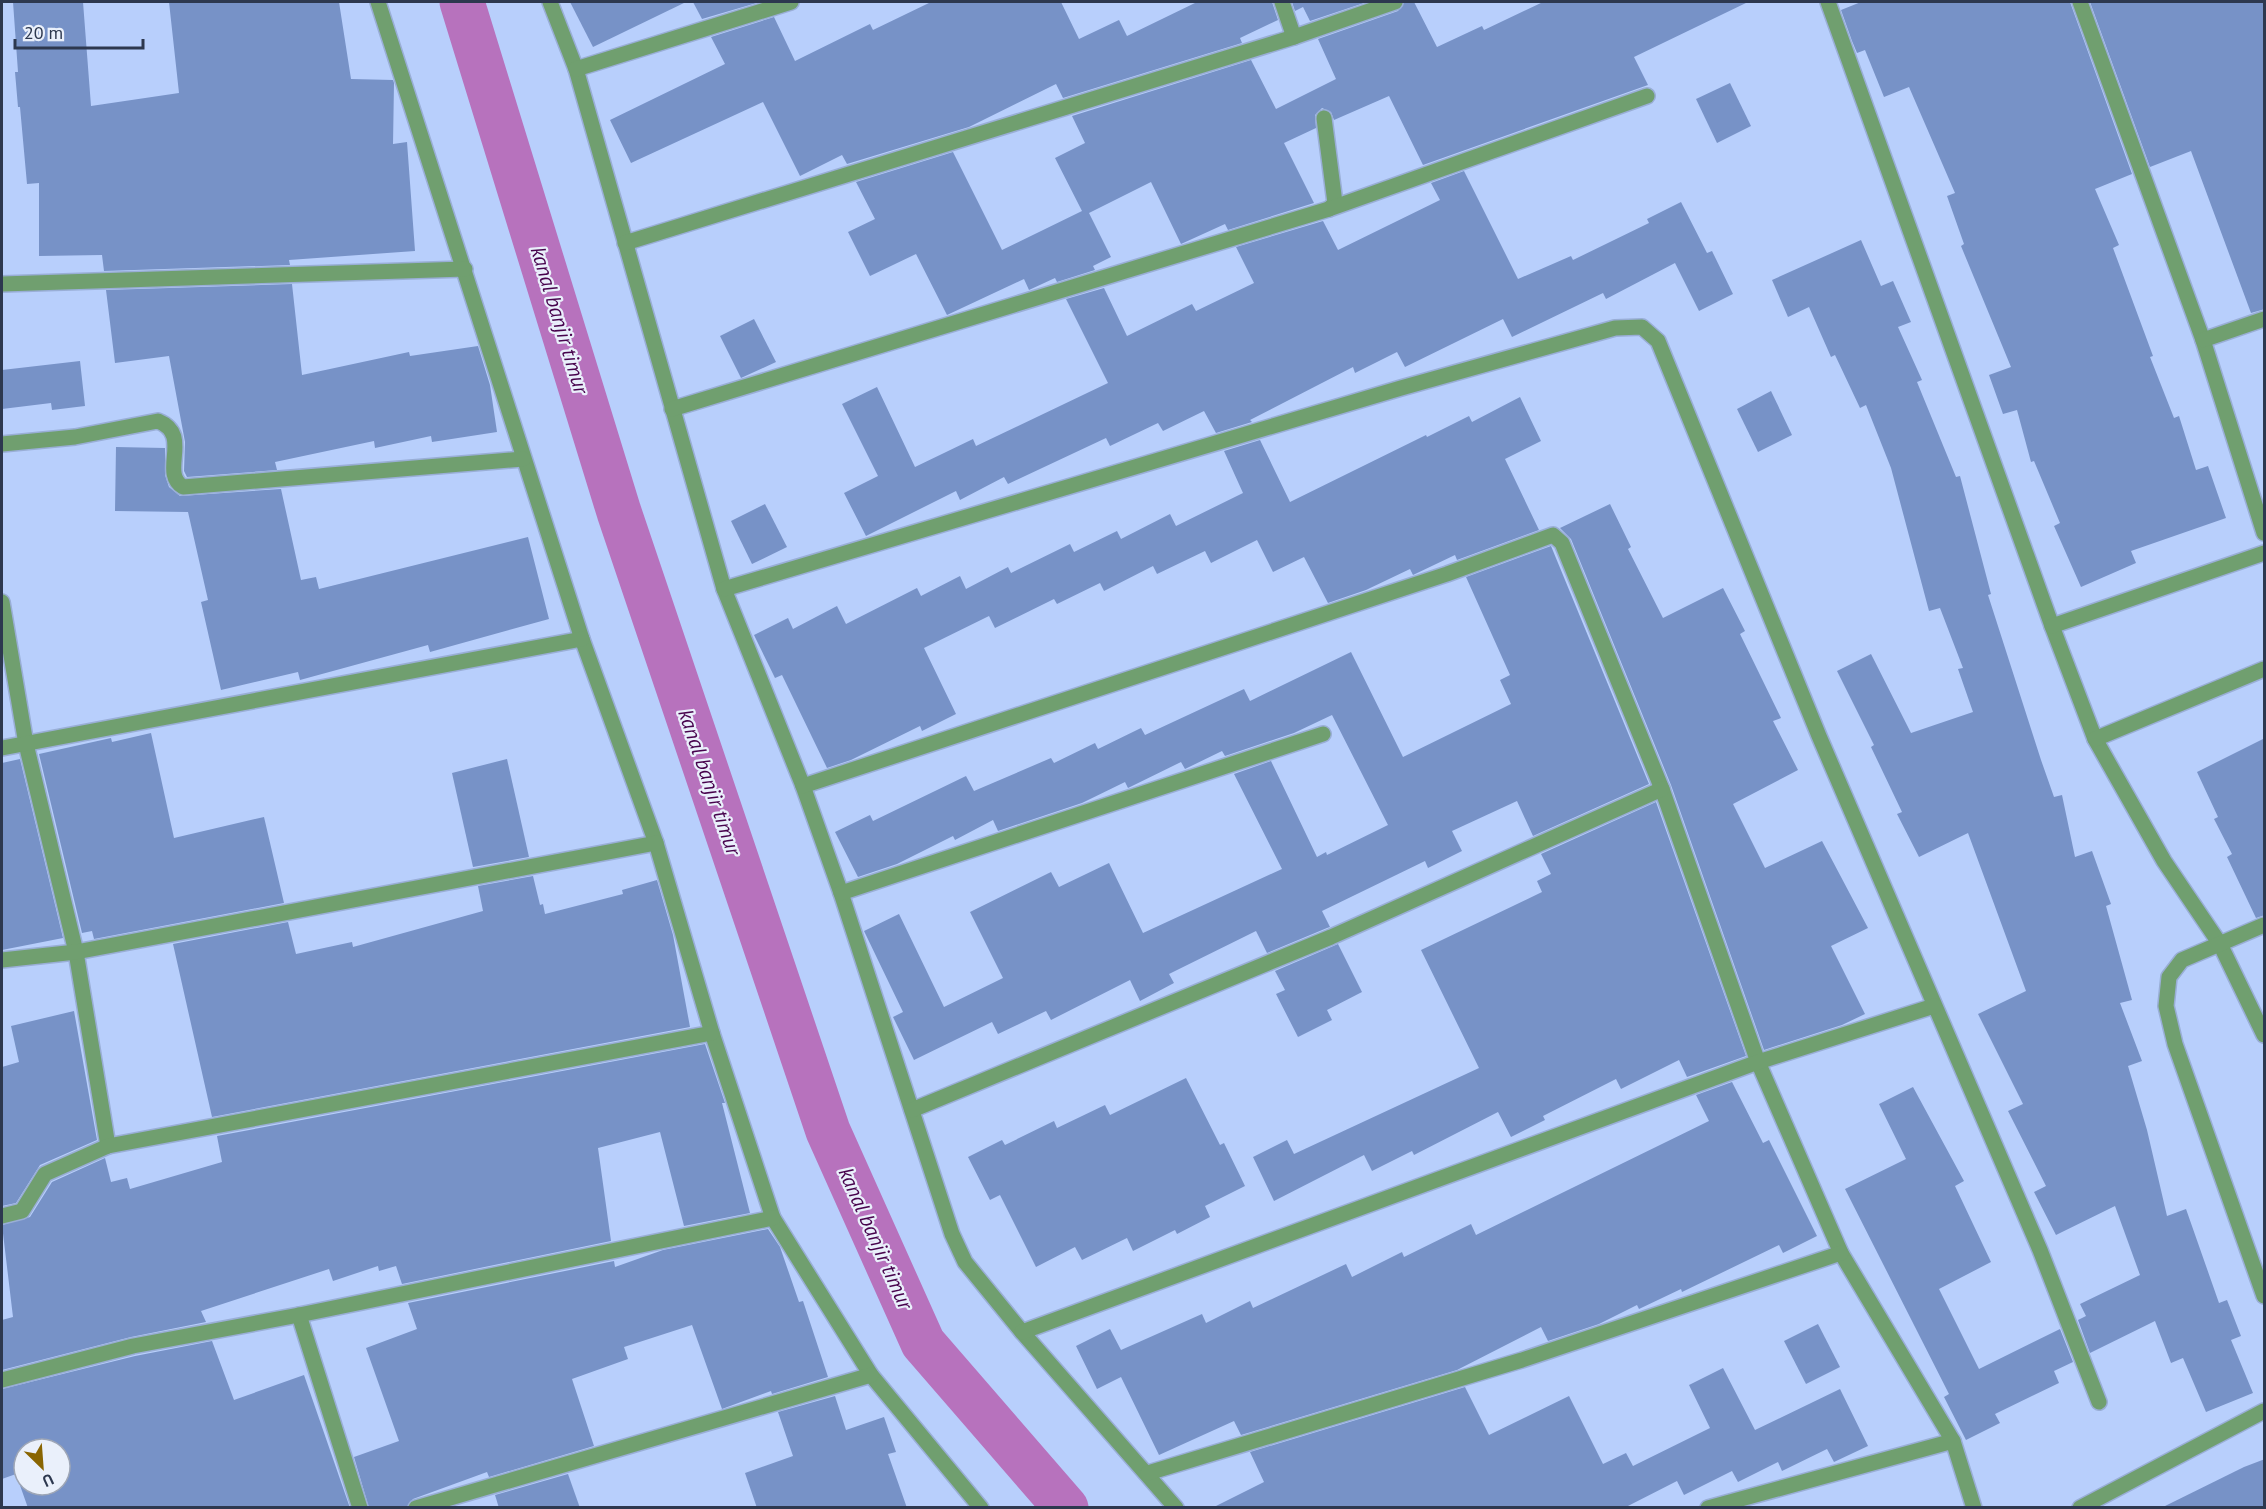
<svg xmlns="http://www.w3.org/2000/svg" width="2266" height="1509" font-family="'PT Sans',sans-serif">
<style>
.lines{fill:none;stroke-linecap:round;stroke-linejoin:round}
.canal{stroke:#b772bd;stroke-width:45}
.building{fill:#7792c7;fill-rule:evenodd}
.minor-casing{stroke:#99aed6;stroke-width:18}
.minor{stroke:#709f6f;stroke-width:15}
.labels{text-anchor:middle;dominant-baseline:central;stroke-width:4.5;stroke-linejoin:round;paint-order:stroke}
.water-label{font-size:21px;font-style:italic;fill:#47034d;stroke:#eaf0fb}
</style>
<rect width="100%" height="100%" fill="#b8cffc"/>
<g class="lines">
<!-- canal -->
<path class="canal" d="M462,2L619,512L828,1131L923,1343L1066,1508"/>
</g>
<!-- building -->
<g class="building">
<path d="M13,2H83L91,106L179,93L169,2H339L351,79L393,80L394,83L393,144L407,142L415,251L289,260L290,265L104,271L102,255L39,256V183L27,184L20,107H18L15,72H18Z"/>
<path d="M570,2H686L593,47Z"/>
<path d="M693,2H760L702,19Z"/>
<path d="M931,2H1061L1079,39L1119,20L1127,36L1197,2H1272L1278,20L1240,38L1242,43L1063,98L1056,84L969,127L847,164L842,155L800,176L763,102L631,163L610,120L725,64L711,37L774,17L795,61L870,24L873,30Z"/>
<path d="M1292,2H1367L1310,21L1303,7L1295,11Z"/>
<path d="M1404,2H1414L1437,47L1482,26L1484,30L1543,2H1748L1634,57L1648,85L1423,165L1389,96L1334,120L1331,112L1322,108L1315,115L1316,128L1284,143L1314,203L1228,230L1225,224L1181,244L1151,182L1089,213L1111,257L1093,266L1095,270L1057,282L1055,278L1029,290L1024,279L947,315L916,254L870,276L848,232L875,219L856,182L953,152L1002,250L1082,211L1055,158L1085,143L1072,116L1251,60L1276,109L1336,79L1318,39L1398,11Z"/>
<path d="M1861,2H2070L2132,174L2095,189L2119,245L2113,248L2153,356L2150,357L2174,418L2179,416L2196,470L2208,466L2226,518L2131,551L2136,563L2081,587L2054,526L2060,523L2034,461L2031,462L2017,410L2003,414L1989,375L2011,367L1961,246L1964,244L1947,196L1955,193L1909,87L1884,97L1865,50L1857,53L1852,41L1841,10Z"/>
<path d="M2090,2H2265V309L2251,313L2191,151L2150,167Z"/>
<path d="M1730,83L1751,126L1717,143L1696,99Z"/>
<path d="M1464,171L1518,279L1571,256L1573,260L1649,223L1647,219L1681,202L1707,253L1712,251L1733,294L1699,311L1675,263L1606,299L1603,293L1512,337L1503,319L1405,367L1397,352L1355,373L1353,367L1250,420L1252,422L1216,433L1204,411L1163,431L1158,423L1110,446L1106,438L1008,484L1004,477L960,500L956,491L866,536L844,493L878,476L842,404L877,387L915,467L973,439L976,446L1108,383L1066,299L1104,288L1127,336L1192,304L1196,311L1254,283L1236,247L1323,221L1338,250L1440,200L1431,183Z"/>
<path d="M1861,240L1881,286L1893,281L1911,322L1898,327L1922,380L1917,382L1956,477L1960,476L1991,594L1988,595L2041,760L2054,797L2062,795L2075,857L2092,851L2111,904L2106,906L2132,1000L2120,1003L2142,1061L2128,1066L2147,1130L2167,1216L2186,1209L2219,1303L2227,1300L2241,1336L2231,1340L2253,1393L2206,1412L2183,1358L2171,1363L2155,1321L2090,1353L2078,1320L2086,1316L2080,1304L2140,1275L2115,1206L2056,1235L2034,1192L2046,1186L2008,1111L2023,1104L1978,1014L2026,991L1968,833L1919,857L1897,814L1902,812L1871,747L1874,745L1837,671L1871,654L1911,733L1973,712L1958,669L1963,668L1940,608L1929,611L1891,468L1866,405L1860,408L1835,355L1831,357L1809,307L1788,317L1772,280Z"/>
<path d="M292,284L302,375L409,352L410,356L478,346L490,385L497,432L432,442L431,436L375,448L374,441L275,462L277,470L187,477L184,471L185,442L169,356L115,363L106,290Z"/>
<path d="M754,319L776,362L741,378L720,336Z"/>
<path d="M80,361L85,406L52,410L51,403L2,409V370Z"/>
<path d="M1771,391L1792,435L1758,452L1737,409Z"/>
<path d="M1520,397L1541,441L1505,459L1539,530L1457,560L1455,555L1413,575L1410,569L1366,590L1328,603L1304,557L1273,572L1257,540L1211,563L1205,551L1157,574L1153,566L1104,591L1100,583L1057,604L1054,599L995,628L989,616L924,648L956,714L922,731L920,726L851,760L827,768L782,675L775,678L754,635L788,618L793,629L837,606L846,624L917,588L921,596L960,576L966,589L1008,567L1011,573L1070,544L1074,552L1117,531L1121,539L1170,514L1176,526L1243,493L1224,451L1260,440L1290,502L1426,435L1427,437L1469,416L1472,422Z"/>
<path d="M116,447L165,448V475L169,487L180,496L281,489L301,580L316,577L319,589L528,537L549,619L430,652L428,645L300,680L298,672L221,690L201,602L208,600L188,512L115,511Z"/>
<path d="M765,504L787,547L752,564L731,521Z"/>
<path d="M1610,504L1631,547L1628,549L1663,618L1723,588L1745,631L1740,634L1781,718L1773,721L1798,770L1733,804L1765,868L1822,841L1868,928L1831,946L1865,1014L1842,1025L1764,1050L1671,785L1571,539L1560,528Z"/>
<path d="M1551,546L1649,784L1533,836L1517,801L1452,831L1462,851L1428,868L1425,861L1322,911L1330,927L1327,928L1267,953L1256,931L1169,974L1174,983L1140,1001L1130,980L1051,1020L1046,1011L998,1034L992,1022L914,1060L893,1017L903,1012L864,931L899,914L944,1007L1003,978L970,912L1051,872L1059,887L1109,863L1143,933L1282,869L1234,774L1271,761L1317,857L1326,852L1327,855L1388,825L1332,715L1294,733L1225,756L1222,751L1185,769L1181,762L1128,788L1125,782L1082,803L998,831L993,820L955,840L953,836L897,864L858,877L835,832L870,815L873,821L966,776L974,791L1051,758L1054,763L1095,743L1098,749L1141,728L1145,735L1244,689L1250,701L1351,652L1403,757L1511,704L1500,680L1510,675L1466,577Z"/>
<path d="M151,733L174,838L264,817L284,903L94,939L92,931L82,933L39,754L111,738L112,742Z"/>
<path d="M2265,738V915L2256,918L2227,857L2232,854L2214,819L2218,817L2197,772Z"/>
<path d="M20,759L63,938L2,950V763Z"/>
<path d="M507,759L529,857L473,867L452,773Z"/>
<path d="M1656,802L1746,1056L1687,1077L1679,1060L1621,1089L1616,1079L1543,1116L1545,1120L1511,1137L1498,1112L1414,1155L1412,1151L1372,1171L1364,1155L1274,1201L1253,1157L1287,1140L1294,1154L1479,1068L1421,950L1542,892L1537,881L1551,874L1541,854Z"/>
<path d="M533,876L540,905L543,904L545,914L623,894L622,890L657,880L673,935L690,1027L212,1117L173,944L288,922L296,954L352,942L353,947L483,911L478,886Z"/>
<path d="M1338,944L1362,992L1327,1010L1332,1020L1298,1037L1276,994L1285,990L1275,971Z"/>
<path d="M74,1011L97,1140L40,1165L16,1203L2,1206V1067L19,1062L11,1026Z"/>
<path d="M705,1044L725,1103H722L750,1213L684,1226L660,1132L598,1148L611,1241L402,1284L396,1266L379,1271L378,1266L333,1281L329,1269L201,1311L206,1322L131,1337L2,1370V1320L13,1317L2,1225L30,1217L52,1182L105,1158L111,1182L127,1178L130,1189L222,1162L217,1136Z"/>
<path d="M1186,1078L1220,1145L1224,1143L1245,1186L1205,1206L1210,1217L1177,1234L1175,1230L1133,1251L1127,1238L1082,1260L1075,1247L1036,1267L1000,1195L990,1200L968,1157L1002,1140L1005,1145L1054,1121L1057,1128L1105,1105L1110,1115Z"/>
<path d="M1732,1082L1763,1143L1769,1140L1817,1236L1783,1253L1779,1245L1682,1292L1681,1289L1639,1309L1637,1305L1599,1324L1548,1341L1541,1327L1457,1370L1241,1435L1234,1421L1159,1455L1121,1377L1097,1389L1076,1346L1110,1329L1121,1350L1202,1314L1206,1323L1250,1301L1253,1308L1346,1264L1352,1277L1402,1252L1404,1257L1471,1224L1476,1235L1709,1121L1696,1095Z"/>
<path d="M1913,1087L1964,1181L1955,1186L1991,1262L1939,1289L1979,1369L2060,1329L2073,1362L2054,1371L2059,1383L1995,1414L2000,1423L1966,1440L1944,1397L1949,1394L1845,1189L1906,1159L1879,1104Z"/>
<path d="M768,1229L780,1247L799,1302L803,1301L828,1377L772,1394L771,1391L722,1409L692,1325L624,1347L628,1359L572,1379L594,1446L489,1477L487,1472L413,1499L406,1508H369L354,1457L399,1441L366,1348L417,1329L408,1303L614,1261L615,1267L663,1250Z"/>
<path d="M1818,1324L1840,1367L1806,1384L1784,1341Z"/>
<path d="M212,1341L234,1400L304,1375L350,1508H28L16,1474L2,1479V1389L135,1356ZM24,1449H60V1485H24Z"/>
<path d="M1723,1368L1755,1430L1840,1389L1868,1446L1834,1462L1827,1449L1782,1471L1778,1462L1738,1482L1732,1471L1684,1495L1677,1481L1624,1508H1212L1264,1482L1250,1452L1465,1387L1489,1435L1569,1396L1603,1464L1626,1453L1633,1466L1710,1428L1689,1385Z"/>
<path d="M835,1396L846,1430L884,1417L896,1452L888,1454L907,1508H757L745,1473L793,1456L778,1412Z"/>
<path d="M2265,1459V1508H2161L2244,1467Z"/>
<path d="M568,1474L580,1508H499L495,1495Z"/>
</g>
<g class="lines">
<!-- minor casing -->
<g class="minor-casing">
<g id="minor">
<path d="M378,2L582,639L656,843L712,1033L773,1218L871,1375L981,1508"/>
<path d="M550,2L576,69L724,589L803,786L841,893L952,1234L965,1262L1022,1332L1176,1508"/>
<path d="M1282,2L1294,37"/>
<path d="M1828,2L2052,626L2095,739L2164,861L2220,944L2264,1035"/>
<path d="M2080,2L2203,340L2264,533"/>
<path d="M576,69L791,2"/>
<path d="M1324,118L1335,203L1329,209"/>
<path d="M625,243L1294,37L1395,2"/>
<path d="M2,284L465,269"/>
<path d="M2203,340L2264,319"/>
<path d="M672,409L1329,209L1647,96"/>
<path d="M2,444L75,437L158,421C193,435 159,472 183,487L523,459"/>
<path d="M724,589L1401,388L1615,328L1642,327L1658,341L1819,736L2040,1250L2099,1402"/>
<path d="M2,602L26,744L76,952L108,1146"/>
<path d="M2052,626L2264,553"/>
<path d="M2095,739L2264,669"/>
<path d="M2,748L582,639"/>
<path d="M803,786L1447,574L1553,535L1562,543L1662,789L1758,1062L1841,1253L1953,1441"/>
<path d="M841,893L1323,734"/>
<path d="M2264,925L2182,960L2169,977L2166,1006L2175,1044L2264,1296"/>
<path d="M2,960L76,952L656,843"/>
<path d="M912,1110L1331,937L1662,789"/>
<path d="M2,1216L22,1211L45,1174L108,1146L712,1033"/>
<path d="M299,1315L360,1508"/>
<path d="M1022,1332L1758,1062L1934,1006"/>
<path d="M2,1380L133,1346L299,1315L773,1218"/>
<path d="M1148,1473L1522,1360L1841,1253"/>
<path d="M416,1508L871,1375"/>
<path d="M1708,1508L1953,1441L1974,1508"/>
<path d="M2080,1508L2264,1411"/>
</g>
</g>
<!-- minor -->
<use href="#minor" class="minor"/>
</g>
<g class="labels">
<!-- water labels -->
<g class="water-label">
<text transform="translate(560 320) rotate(73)">kanal banjir timur</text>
<text transform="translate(710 782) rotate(71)">kanal banjir timur</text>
<text transform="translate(876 1238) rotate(66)">kanal banjir timur</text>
</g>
</g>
<!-- border -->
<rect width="2266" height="1509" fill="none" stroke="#2d384f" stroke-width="6"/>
<!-- north arrow -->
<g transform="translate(42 1467) rotate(155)"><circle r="28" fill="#eaf0fb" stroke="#9ea6b6" stroke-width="1.5"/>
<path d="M0-4.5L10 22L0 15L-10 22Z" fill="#896502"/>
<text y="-9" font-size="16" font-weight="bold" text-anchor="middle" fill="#2d384f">U</text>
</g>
<!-- scale -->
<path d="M15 39v9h128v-9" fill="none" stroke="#2d384f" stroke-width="3"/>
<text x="24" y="39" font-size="18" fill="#2d384f" stroke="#eaf0fb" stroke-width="4.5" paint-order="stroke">20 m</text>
</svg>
